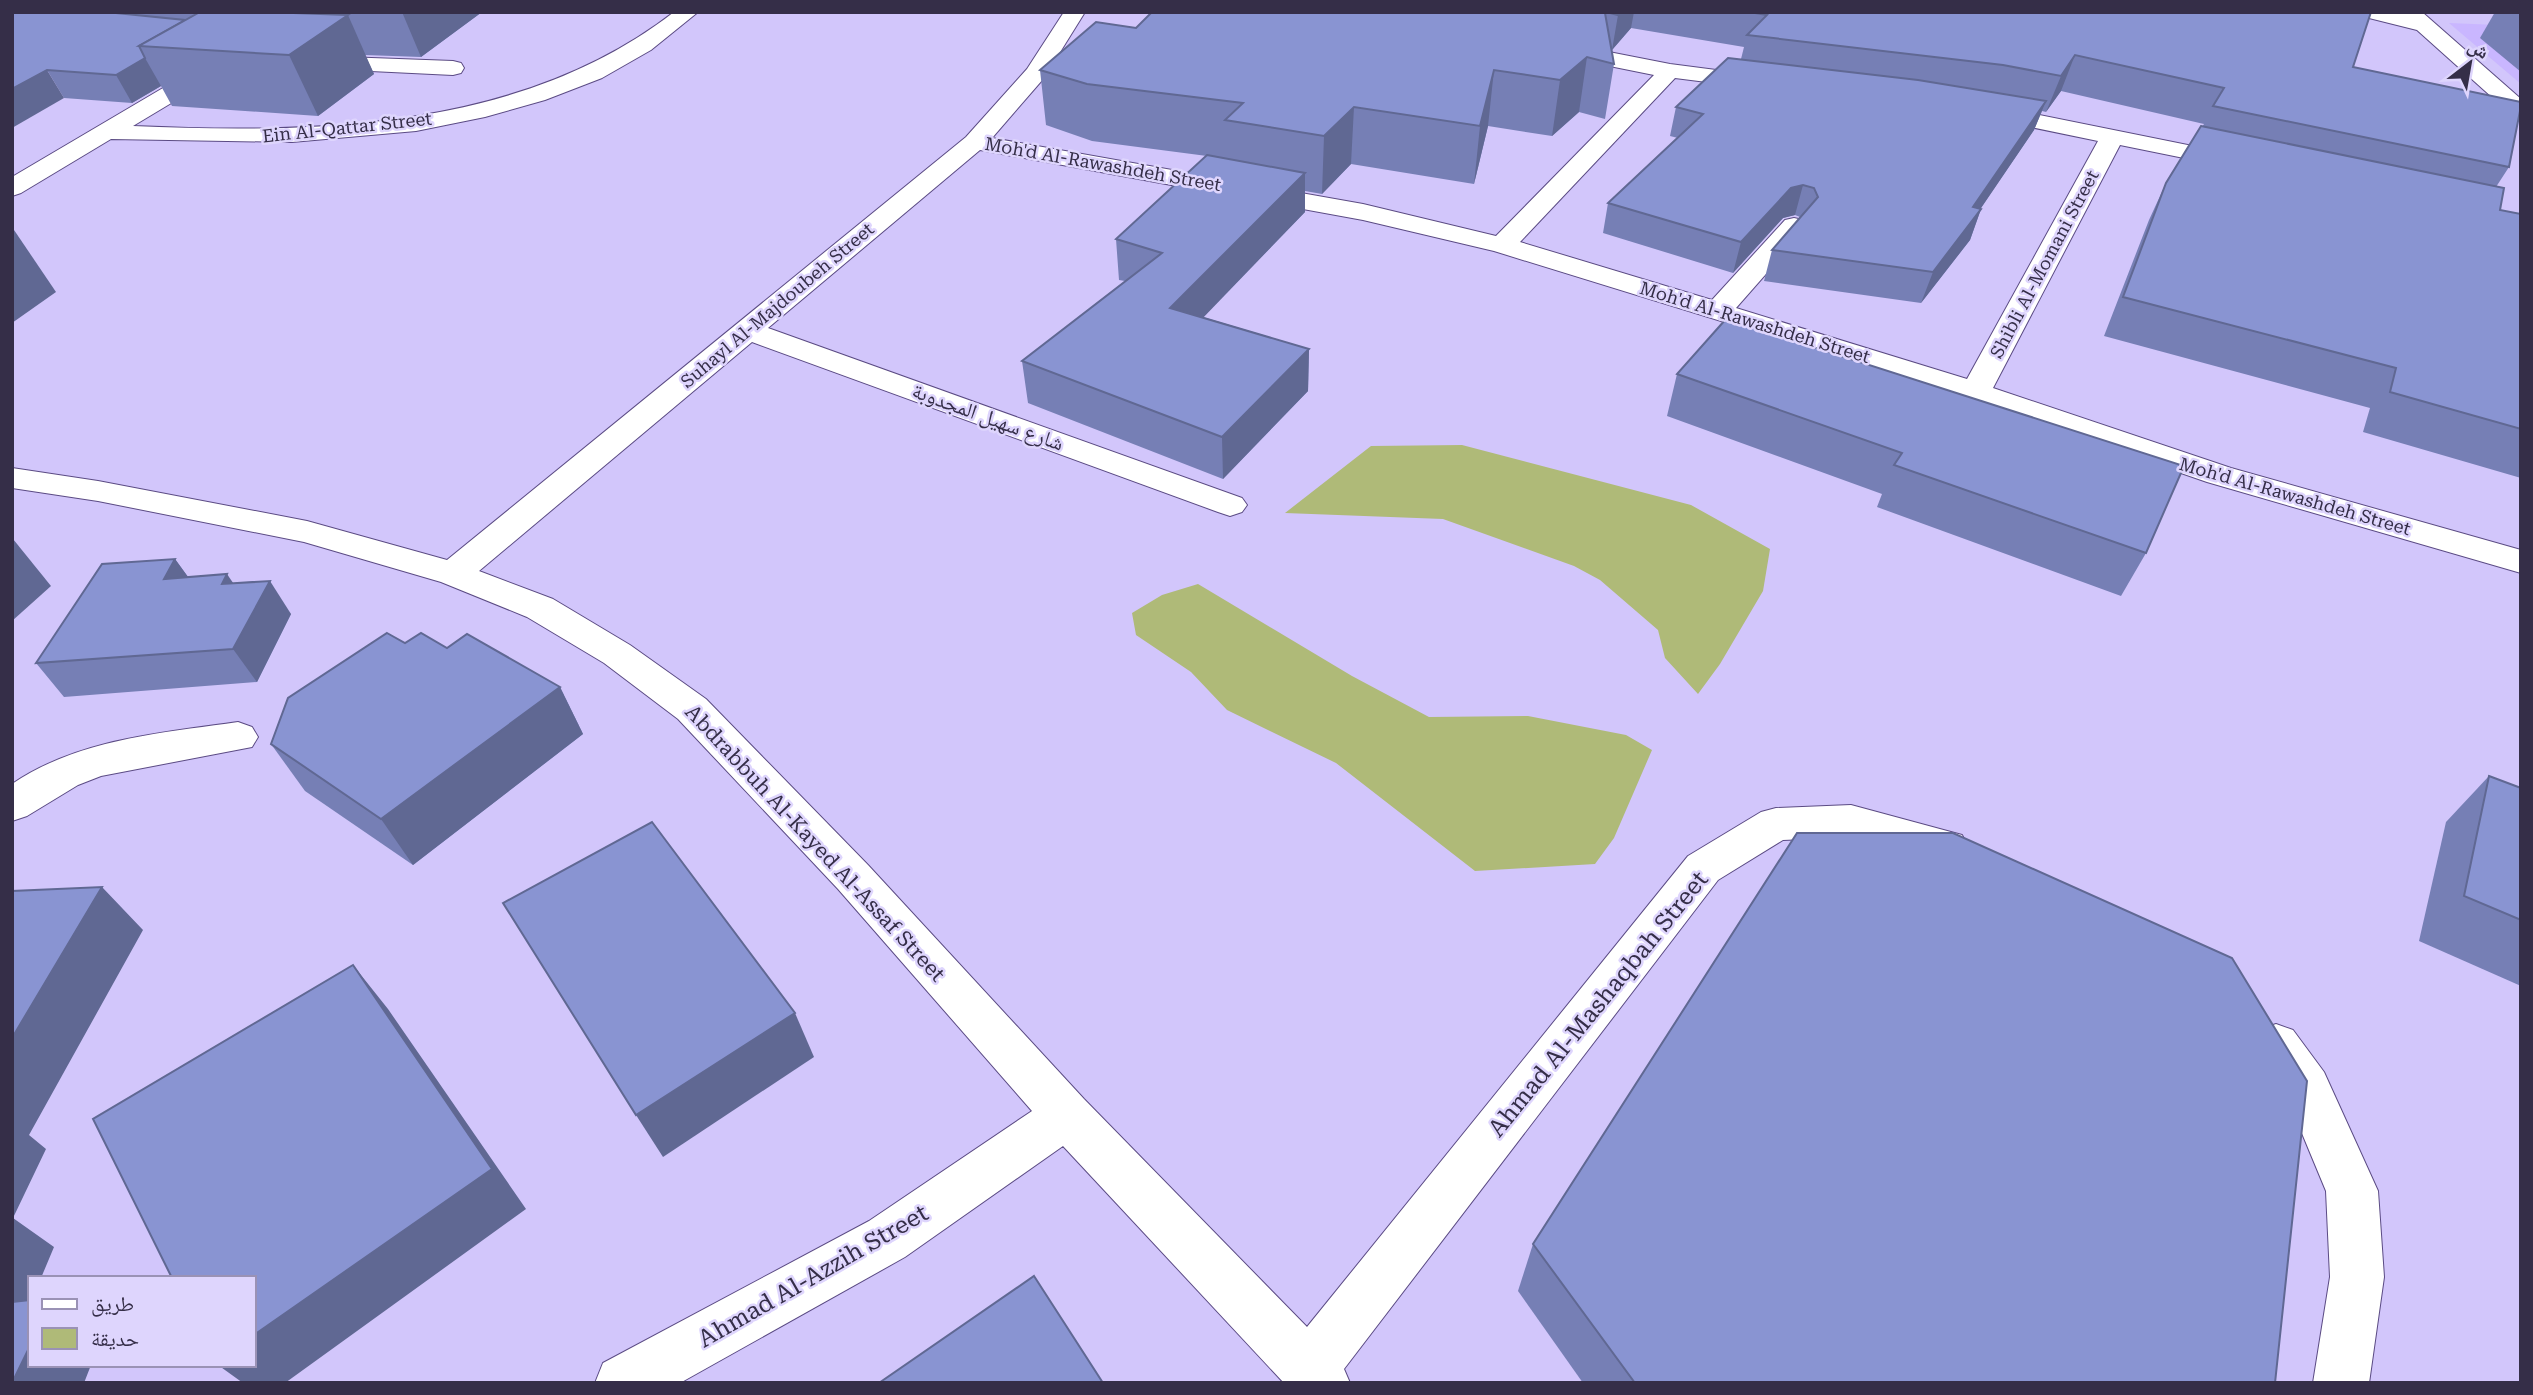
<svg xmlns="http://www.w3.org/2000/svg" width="2533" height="1395" font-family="'Roboto Serif','Noto Naskh Arabic',serif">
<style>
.built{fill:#c9b6ff}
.green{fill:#afba78}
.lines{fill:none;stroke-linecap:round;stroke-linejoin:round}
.minor-casing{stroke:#5b4b84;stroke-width:2}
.minor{fill:#fff;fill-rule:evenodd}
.wall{fill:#767fb5}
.shaded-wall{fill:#606893}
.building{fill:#8994d2;stroke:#606893;stroke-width:2}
.labels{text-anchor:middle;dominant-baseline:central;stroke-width:5;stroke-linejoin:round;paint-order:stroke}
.far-street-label{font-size:18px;fill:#352e48;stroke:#ded5fd}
.street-label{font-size:21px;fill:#352e48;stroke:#ded5fd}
.near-street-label{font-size:24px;fill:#352e48;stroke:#ded5fd}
</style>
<rect width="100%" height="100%" fill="#d2c6fb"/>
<!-- built -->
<path class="built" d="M2449,23L2521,26V84Z"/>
<!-- green -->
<g class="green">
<path d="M1462,445L1691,505L1770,549L1763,591L1720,664L1698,694L1665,658L1658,630L1600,580L1574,566L1443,519L1285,513L1371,446Z"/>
<path d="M1198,584L1352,676L1429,717L1528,716L1626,735L1652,750L1614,838L1595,864L1475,871L1336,763L1227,710L1191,672L1136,635L1132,613L1162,595Z"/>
</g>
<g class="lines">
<!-- minor casing -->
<g class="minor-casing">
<g id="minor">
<path d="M674,12H698L651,50L602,78L545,100L485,117L416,131L292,142L111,139L21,193L12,196V177L202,65H218L221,70L218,75L133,126C317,134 522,130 674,12Z"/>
<path d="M1064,12H1085L1044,78L992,138L1363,204L1496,236L1654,75L1555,55L1552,50L1555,45L1563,43L1670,64L1770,77L1773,82L1770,87L1762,89L1675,78L1520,242L1712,300L1785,220L1794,218L1803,220L1807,226L1803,232L1736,308L1967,379L2098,141L1977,116L1973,111L1977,106L1985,104L2247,157L2250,162L2247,167L2238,169L2120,145L1993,388L2231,468L2521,550V573L2207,482L1915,381L1494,251L1363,220L980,150L768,328L1242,498L1247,505L1242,512L1230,516L1218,512L752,342L479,571L553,599L630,645L706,699L868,865L1084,1099L1307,1327L1688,856L1761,812L1776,808L1851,805L1962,835L1968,847L1962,859L1947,864L1851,837L1783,840L1718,880L1344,1369L1350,1383H1284L1063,1146L905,1257L680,1383H595L603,1363L869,1221L1032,1111L838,889L678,719L604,663L527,617L441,582L304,542L98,501L12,488V468L98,481L307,521L447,560L966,137L1027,69Z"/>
<path d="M2358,12H2422L2521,99V118L2513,116L2417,30L2361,16Z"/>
<path d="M317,56L453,61L461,63L464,68L461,73L453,75L309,68L306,63L309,58Z"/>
<path d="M238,722L252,727L258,737L252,747L101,776L78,785L27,816L12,821V784C78,739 162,733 238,722Z"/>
<path d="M2276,1024L2293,1030L2324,1072L2378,1191L2384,1277L2369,1383H2313L2330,1277L2326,1191L2289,1102L2259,1060L2252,1045L2259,1030Z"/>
</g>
</g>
<!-- minor -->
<use href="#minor" class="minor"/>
</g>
<!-- wall -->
<g class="wall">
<path d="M12,12H482L421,57L365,55L374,74L318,116L172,106L161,86L132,103L64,98Z"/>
<path d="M1152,12H2371L2353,67L2509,167L2496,187L2500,210L2521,214V478L2363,432L2370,408L2104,336L2149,220L2166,183L2204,124L2061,91L2046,112L2042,111L2034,130L1980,209H1981L1970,240L1921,303L1764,281L1772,250L1800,217L1795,215L1783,218L1733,273L1603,233L1608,203L1678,138L1670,136L1676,107L1741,59L1744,47L1631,28L1612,50L1614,64L1605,119L1579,112L1552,136L1488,126L1474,184L1351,164L1322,194L1305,191V212L1203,317L1309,349L1308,391L1223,479L1028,403L1022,361L1125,281L1119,280L1116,239L1207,156L1092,141L1046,125L1040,70L1136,28Z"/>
<path d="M2495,12H2521V72L2480,38Z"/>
<path d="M1677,374L2184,466L2146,553L2121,596L1877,507L1882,494L1667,416Z"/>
<path d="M175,559L188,577L233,583L291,614L257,682L64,697L36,663Z"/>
<path d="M405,643L447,648L560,687L583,734L413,865L305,791L271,744Z"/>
<path d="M2489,776L2521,788V986L2419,941L2446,822Z"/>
<path d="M1533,1244L2275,1383H1583L1518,1291Z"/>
</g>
<!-- shaded-wall -->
<g class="shaded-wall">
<path d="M402,12H482L421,57Z"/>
<path d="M1620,12H1634L1631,28L1612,50L1618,15Z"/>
<path d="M348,15L374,74L318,116L289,55Z"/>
<path d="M2075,55L2061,91L2046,112L2061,76Z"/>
<path d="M1587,57L1579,112L1552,136L1560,80Z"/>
<path d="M145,58L161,86L132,103L116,75Z"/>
<path d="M47,70L64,98L12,128V89Z"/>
<path d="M1494,70L1488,126L1474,184L1480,126Z"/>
<path d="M2046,101L2034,130L1973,220L1981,209L1970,240L1921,303L1933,272L1973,207Z"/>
<path d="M1354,107L1351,164L1322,194L1324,136Z"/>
<path d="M1305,173V212L1173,349L1170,308Z"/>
<path d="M1803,185L1795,215L1783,218L1733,273L1741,242L1791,188Z"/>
<path d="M12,227L56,292L12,323Z"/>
<path d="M1309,349L1308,391L1223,479L1222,437Z"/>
<path d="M13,539L51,586L12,621V540Z"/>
<path d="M175,559L199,592L164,579Z"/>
<path d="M227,574L250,608L222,584Z"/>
<path d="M270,581L291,614L257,682L233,649Z"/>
<path d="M560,687L583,734L413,865L381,819Z"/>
<path d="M102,887L143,930L29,1135L46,1149L13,1218L54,1247L41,1278H30V1306L12,1338V1038Z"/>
<path d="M353,965L388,1009L526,1209L285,1383H243L218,1365H254V1335Z"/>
<path d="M795,1013L814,1057L663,1157L636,1115Z"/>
<path d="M30,1346V1365H91L84,1383H12Z"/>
</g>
<!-- building -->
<g class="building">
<path d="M12,12H106L185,20L139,46L145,58L116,75L47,70L12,89Z"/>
<path d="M200,12H266L348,15L289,55L139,46Z"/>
<path d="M1152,12H1606L1605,13L1614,64L1587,57L1560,80L1494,70L1480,126L1354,107L1324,136L1225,120L1243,103L1087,84L1040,70L1096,22L1136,28Z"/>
<path d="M1606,12H1620L1618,15Z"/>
<path d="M1749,12H2371L2353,67L2521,102V106L2509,167L2213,106L2224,88L2075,55L2061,76L2003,65L1747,35L1767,15Z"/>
<path d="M1728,58L1918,80L2046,101L1973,207L1981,209L1933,272L1772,250L1818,197L1814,188L1803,185L1791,188L1741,242L1608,203L1703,114L1676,107Z"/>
<path d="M2201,126L2504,188L2500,210L2521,214V429L2390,392L2396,368L2123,297L2166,183Z"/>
<path d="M1207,155L1305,173L1170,308L1309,349L1222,437L1022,361L1162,253L1116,239Z"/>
<path d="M1726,319L2184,466L2146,553L1894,465L1902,453L1677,374Z"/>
<path d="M175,559L164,579L227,574L222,584L270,581L233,649L36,663L102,564Z"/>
<path d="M387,633L405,643L421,633L447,648L467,634L560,687L381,819L271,744L288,698Z"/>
<path d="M2489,776L2521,788V920L2464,896Z"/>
<path d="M652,822L795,1013L636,1115L503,903Z"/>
<path d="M1797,833H1953L2232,958L2307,1081L2275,1383H1635L1533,1244Z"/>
<path d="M102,887L12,1038V891Z"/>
<path d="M353,965L492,1169L254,1335V1278H172L93,1119Z"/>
<path d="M1034,1276L1103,1383H879Z"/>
<path d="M30,1300V1346L12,1383V1302Z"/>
</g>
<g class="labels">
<!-- far-street labels -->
<g class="far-street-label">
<text transform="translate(347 127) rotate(-6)">Ein Al-Qattar Street</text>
<text transform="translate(1103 164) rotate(10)">Moh'd Al-Rawashdeh Street</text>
<text transform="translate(2044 264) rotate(-62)">Shibli Al-Momani Street</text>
<text transform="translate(777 305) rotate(-40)">Suhayl Al-Majdoubeh Street</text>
<text transform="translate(1755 322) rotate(17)">Moh'd Al-Rawashdeh Street</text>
<text transform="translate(2295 496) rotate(16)">Moh'd Al-Rawashdeh Street</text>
</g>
<!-- street labels -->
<g class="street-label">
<text transform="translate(988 417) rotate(20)">شارع سهيل المجدوبة</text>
<text transform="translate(815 843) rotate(47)">Abdrabbuh Al-Kayed Al-Assaf Street</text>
</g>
<!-- near-street labels -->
<g class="near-street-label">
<text transform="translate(1598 1004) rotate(-51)">Ahmad Al-Mashaqbah Street</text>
<text transform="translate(813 1276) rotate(-30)">Ahmad Al-Azzih Street</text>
</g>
</g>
<!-- border -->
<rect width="2533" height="1395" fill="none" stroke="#352e48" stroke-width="28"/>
<!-- legend -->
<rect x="28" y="1276" width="228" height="91" fill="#ded5fd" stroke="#9a92b5" stroke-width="2"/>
<rect x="42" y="1299" width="35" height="10" fill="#ffffff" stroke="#9a92b5" stroke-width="2"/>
<text x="91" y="1311" font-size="21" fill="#352e48">طريق</text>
<rect x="42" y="1328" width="35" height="21" fill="#afba78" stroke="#9a92b5" stroke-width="2"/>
<text x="91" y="1346" font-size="21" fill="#352e48">حديقة</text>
<!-- north arrow -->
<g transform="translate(2470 63) rotate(31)" stroke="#ded5fd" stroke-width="5" paint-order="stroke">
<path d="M0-5L12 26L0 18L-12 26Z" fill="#352e48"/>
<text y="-10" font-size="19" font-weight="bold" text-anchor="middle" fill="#352e48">ش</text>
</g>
</svg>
